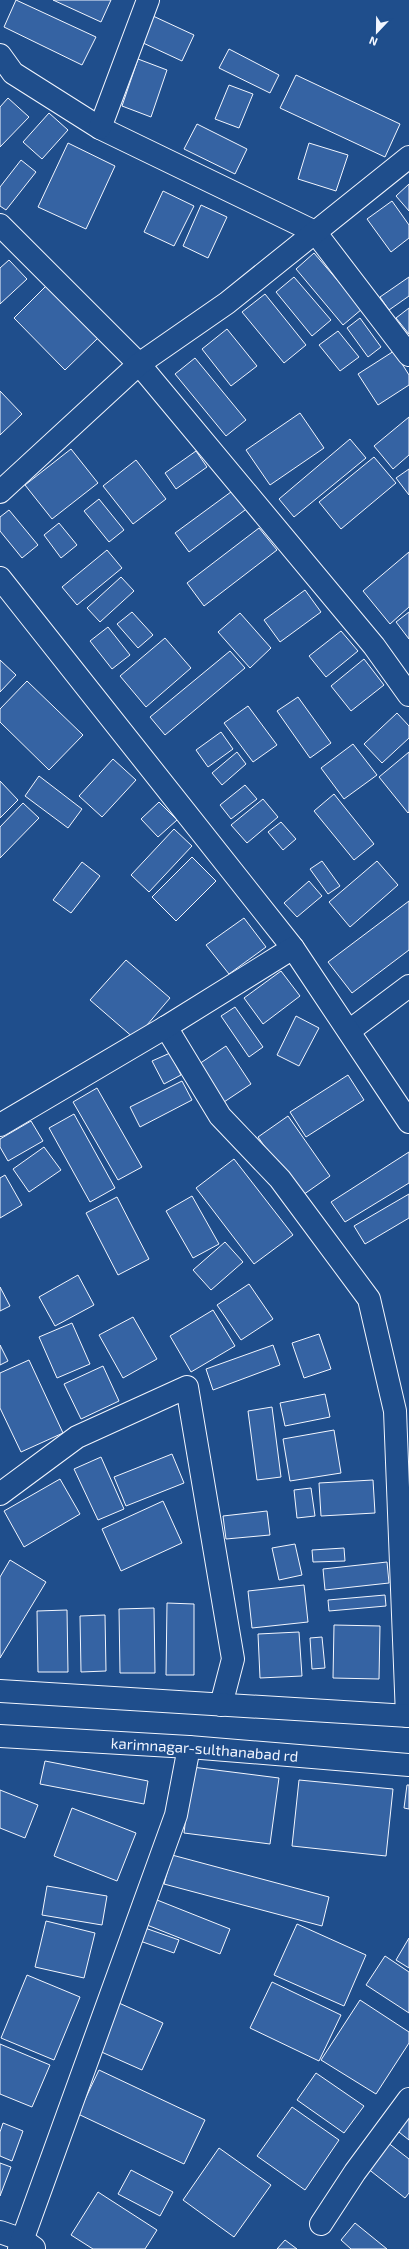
<svg xmlns="http://www.w3.org/2000/svg" width="409" height="2249" font-family="'Exo 2',sans-serif">
<style>
.building{fill:#3563a3;stroke:#f2f6ff}
.lines{fill:none;stroke-linecap:round;stroke-linejoin:round}
.street-casing{stroke:#f2f6ff;stroke-width:24}
.highway-casing{stroke:#f2f6ff;stroke-width:24}
.street{stroke:#1f4e8c;stroke-width:22}
.highway{stroke:#1f4e8c;stroke-width:22}
.labels{text-anchor:middle;dominant-baseline:central;stroke-width:3;stroke-linejoin:round;paint-order:stroke}
.street-label{font-size:15px;fill:#f2f6ff;stroke:#1f4e8c}
</style>
<rect width="100%" height="100%" fill="#1f4e8c"/>
<!-- building -->
<g class="building">
<path d="M16,0L96,37L82,65L4,27Z"/>
<path d="M53,0H111L101,22Z"/>
<path d="M153,16L194,35L182,61L141,42Z"/>
<path d="M229,49L279,75L270,93L219,68Z"/>
<path d="M138,59L167,70L151,117L122,106Z"/>
<path d="M296,75L400,124L385,157L280,108Z"/>
<path d="M229,85L253,94L239,128L215,119Z"/>
<path d="M8,98L29,117L0,147V107Z"/>
<path d="M49,113L68,130L42,159L23,142Z"/>
<path d="M197,124L247,149L235,174L184,149Z"/>
<path d="M68,143L115,166L86,229L38,207Z"/>
<path d="M309,143L348,155L336,191L298,179Z"/>
<path d="M21,160L36,172L6,210L0,206V187Z"/>
<path d="M409,184V211L396,196Z"/>
<path d="M163,191L194,206L174,246L144,232Z"/>
<path d="M392,201L409,225V238L391,252L367,219Z"/>
<path d="M201,205L227,217L208,258L183,246Z"/>
<path d="M314,253L362,309L343,325L296,269Z"/>
<path d="M9,260L27,279L0,304V268Z"/>
<path d="M294,277L331,320L312,336L276,292Z"/>
<path d="M409,277V296L389,310L380,297Z"/>
<path d="M46,286L98,338L65,370L14,318Z"/>
<path d="M265,294L306,345L284,363L242,312Z"/>
<path d="M409,308V334L396,318Z"/>
<path d="M360,318L381,347L368,357L347,328Z"/>
<path d="M227,329L257,366L231,386L202,349Z"/>
<path d="M338,331L359,357L340,371L319,345Z"/>
<path d="M394,351L409,375V385L378,405L358,374Z"/>
<path d="M195,358L246,420L226,436L175,374Z"/>
<path d="M0,391L22,414L0,435Z"/>
<path d="M300,413L324,448L270,485L246,450Z"/>
<path d="M409,417V455L393,469L374,446Z"/>
<path d="M350,439L366,458L294,517L279,499Z"/>
<path d="M71,449L98,483L52,519L25,485Z"/>
<path d="M196,451L207,467L176,489L165,473Z"/>
<path d="M374,457L396,483L341,529L319,502Z"/>
<path d="M136,460L166,499L133,524L103,486Z"/>
<path d="M409,469V495L396,478Z"/>
<path d="M235,489L249,507L189,552L175,533Z"/>
<path d="M99,499L124,530L109,542L84,511Z"/>
<path d="M9,510L38,545L22,558L0,531V517Z"/>
<path d="M59,523L77,545L61,558L44,535Z"/>
<path d="M259,528L277,550L204,606L187,583Z"/>
<path d="M107,550L122,568L77,605L62,587Z"/>
<path d="M409,552V607L390,624L363,591Z"/>
<path d="M121,577L134,591L100,622L87,608Z"/>
<path d="M305,590L321,612L280,642L264,620Z"/>
<path d="M132,612L153,635L138,648L117,624Z"/>
<path d="M409,612V639L396,622Z"/>
<path d="M240,613L271,648L250,668L218,632Z"/>
<path d="M108,627L130,655L112,669L90,641Z"/>
<path d="M341,631L358,651L326,677L309,656Z"/>
<path d="M165,638L191,668L146,707L120,676Z"/>
<path d="M230,651L245,668L165,735L150,717Z"/>
<path d="M364,659L384,685L351,711L331,686Z"/>
<path d="M0,660L16,675L0,692Z"/>
<path d="M27,681L83,735L49,770L0,722V709Z"/>
<path d="M298,697L331,743L310,758L277,711Z"/>
<path d="M248,706L277,745L253,762L224,723Z"/>
<path d="M397,713L409,726V738L382,763L364,744Z"/>
<path d="M221,732L233,749L208,767L196,750Z"/>
<path d="M353,744L377,775L344,799L321,768Z"/>
<path d="M237,752L246,764L222,785L212,773Z"/>
<path d="M409,752V812L408,813L379,777Z"/>
<path d="M113,759L136,780L102,817L79,796Z"/>
<path d="M39,776L82,809L68,828L25,796Z"/>
<path d="M0,781L18,800L0,818Z"/>
<path d="M245,785L257,799L231,819L220,805Z"/>
<path d="M334,794L374,844L354,860L314,811Z"/>
<path d="M263,799L278,817L247,843L231,825Z"/>
<path d="M159,802L177,820L158,837L141,819Z"/>
<path d="M23,803L39,818L0,858V827Z"/>
<path d="M281,822L296,839L283,850L268,832Z"/>
<path d="M174,829L192,846L149,892L131,875Z"/>
<path d="M192,857L216,881L176,921L152,897Z"/>
<path d="M322,861L340,886L328,894L310,869Z"/>
<path d="M377,861L398,885L350,927L329,902Z"/>
<path d="M82,862L100,876L71,913L53,900Z"/>
<path d="M309,881L322,896L297,917L284,903Z"/>
<path d="M409,901V950L352,993L328,962Z"/>
<path d="M244,918L266,947L229,974L206,945Z"/>
<path d="M126,960L170,998L135,1039L90,1000Z"/>
<path d="M281,971L300,996L263,1024L244,998Z"/>
<path d="M235,1007L263,1047L249,1057L221,1016Z"/>
<path d="M296,1016L319,1028L299,1066L277,1055Z"/>
<path d="M226,1046L251,1084L224,1102L199,1064Z"/>
<path d="M170,1053L181,1075L164,1084L152,1061Z"/>
<path d="M348,1075L364,1100L306,1137L290,1112Z"/>
<path d="M182,1081L192,1100L140,1127L130,1107Z"/>
<path d="M97,1088L142,1167L118,1180L73,1102Z"/>
<path d="M74,1114L115,1188L90,1202L49,1128Z"/>
<path d="M288,1116L330,1176L300,1197L258,1137Z"/>
<path d="M31,1121L43,1141L8,1161L0,1147V1139Z"/>
<path d="M44,1147L61,1170L29,1192L13,1169Z"/>
<path d="M409,1152V1183L345,1222L331,1202Z"/>
<path d="M234,1159L293,1235L254,1264L196,1188Z"/>
<path d="M5,1175L22,1205L0,1218V1178Z"/>
<path d="M409,1194V1218L365,1244L354,1226Z"/>
<path d="M192,1196L219,1244L193,1258L166,1211Z"/>
<path d="M117,1197L149,1259L118,1275L86,1213Z"/>
<path d="M225,1242L243,1262L211,1290L193,1270Z"/>
<path d="M78,1275L94,1305L55,1326L39,1297Z"/>
<path d="M249,1284L273,1319L241,1340L217,1305Z"/>
<path d="M0,1287L10,1306L0,1311Z"/>
<path d="M213,1310L235,1346L191,1372L170,1336Z"/>
<path d="M133,1317L157,1359L123,1378L99,1335Z"/>
<path d="M72,1323L90,1364L57,1378L39,1337Z"/>
<path d="M319,1334L331,1369L304,1378L292,1343Z"/>
<path d="M0,1345L8,1361L0,1365Z"/>
<path d="M273,1345L280,1365L213,1390L206,1369Z"/>
<path d="M29,1360L63,1433L21,1452L0,1408V1373Z"/>
<path d="M103,1366L119,1401L81,1419L64,1384Z"/>
<path d="M325,1394L330,1417L285,1426L280,1403Z"/>
<path d="M272,1407L281,1477L257,1480L248,1411Z"/>
<path d="M334,1430L341,1473L290,1481L283,1439Z"/>
<path d="M172,1454L184,1483L126,1506L114,1477Z"/>
<path d="M101,1457L124,1509L98,1520L74,1469Z"/>
<path d="M60,1479L80,1514L24,1547L4,1511Z"/>
<path d="M373,1480L375,1513L321,1516L319,1483Z"/>
<path d="M311,1488L315,1516L297,1518L294,1490Z"/>
<path d="M163,1501L182,1543L121,1571L102,1529Z"/>
<path d="M267,1511L270,1535L226,1539L223,1516Z"/>
<path d="M295,1544L302,1575L279,1580L272,1548Z"/>
<path d="M344,1548L345,1561L313,1562L312,1550Z"/>
<path d="M10,1560L46,1582L0,1658V1577Z"/>
<path d="M387,1562L389,1583L325,1590L323,1569Z"/>
<path d="M304,1585L308,1622L252,1628L248,1591Z"/>
<path d="M385,1595L386,1606L329,1611L328,1600Z"/>
<path d="M167,1603L194,1604V1675H166Z"/>
<path d="M154,1608L155,1673H120L119,1609Z"/>
<path d="M67,1610L68,1672H38L37,1611Z"/>
<path d="M105,1615L106,1671L81,1672L80,1616Z"/>
<path d="M334,1625L380,1626L379,1679L333,1678Z"/>
<path d="M299,1632L302,1676L260,1678L258,1634Z"/>
<path d="M322,1637L325,1668L312,1669L310,1638Z"/>
<path d="M45,1761L148,1781L144,1804L40,1784Z"/>
<path d="M192,1767L279,1778L270,1844L184,1833Z"/>
<path d="M299,1780L393,1789L386,1856L292,1846Z"/>
<path d="M407,1785H409V1809L404,1808Z"/>
<path d="M0,1790L38,1805L25,1838L0,1828Z"/>
<path d="M72,1808L136,1833L117,1881L54,1856Z"/>
<path d="M172,1855L329,1897L322,1926L164,1884Z"/>
<path d="M47,1886L107,1896L102,1925L42,1915Z"/>
<path d="M152,1898L230,1929L220,1954L142,1923Z"/>
<path d="M46,1921L95,1933L84,1978L35,1967Z"/>
<path d="M297,1924L366,1955L344,2006L274,1975Z"/>
<path d="M145,1928L179,1940L174,1953L140,1941Z"/>
<path d="M409,1938V1968L396,1960Z"/>
<path d="M385,1956L409,1972V2013L366,1985Z"/>
<path d="M27,1975L80,1997L54,2060L1,2038Z"/>
<path d="M272,1982L341,2015L319,2061L250,2028Z"/>
<path d="M360,2000L409,2032V2043L376,2094L321,2060Z"/>
<path d="M119,2003L163,2023L142,2070L97,2050Z"/>
<path d="M0,2044L50,2065L32,2107L0,2094Z"/>
<path d="M99,2070L205,2120L184,2164L78,2114Z"/>
<path d="M316,2073L364,2106L344,2133L297,2100Z"/>
<path d="M409,2101V2140L390,2125Z"/>
<path d="M292,2107L339,2140L305,2190L257,2156Z"/>
<path d="M3,2123L23,2131L12,2161L0,2156V2132Z"/>
<path d="M387,2142L409,2159V2193L405,2198L367,2168Z"/>
<path d="M219,2148L271,2185L234,2237L183,2200Z"/>
<path d="M0,2163L11,2167L0,2196Z"/>
<path d="M131,2170L173,2192L160,2216L118,2194Z"/>
<path d="M98,2192L157,2230L145,2249H93L71,2235Z"/>
<path d="M355,2223L387,2249H351L341,2240Z"/>
<path d="M285,2240L297,2249H277Z"/>
</g>
<g class="lines">
<!-- street casing -->
<g class="street-casing">
<g id="street">
<path d="M0,55L13,73L100,128L315,232L409,355"/>
<path d="M100,128L148,0"/>
<path d="M0,225L139,364L374,646L409,695"/>
<path d="M0,492L139,364L227,303L409,157"/>
<path d="M0,578L293,948"/>
<path d="M166,1027L220,1116L280,1179L369,1299L395,1411L407,1716"/>
<path d="M349,1031L409,986"/>
<path d="M0,1125L166,1027L293,948L409,1122"/>
<path d="M0,1494L77,1437L187,1387L233,1659L221,1705"/>
<path d="M321,2224L355,2172L409,2099"/>
<path d="M0,2232L23,2240L34,2248"/>
<path d="M19,2249L176,1815L189,1747"/>
</g>
</g>
<!-- highway casing -->
<g class="highway-casing">
<g id="highway">
<path d="M0,1691L409,1716"/>
<path id="s1" d="M0,1736L189,1747L409,1765"/>
</g>
</g>
<!-- street -->
<use href="#street" class="street"/>
<!-- highway -->
<use href="#highway" class="highway"/>
</g>
<g class="labels">
<!-- street labels -->
<g class="street-label">
<text stroke="none"><textPath href="#s1" startOffset="205">karimnagar-sulthanabad rd</textPath></text>
</g>
</g>
<!-- north arrow -->
<g transform="translate(377 32) rotate(202)" stroke="#1f4e8c" stroke-width="3" paint-order="stroke">
<path d="M0-3L7 15L0 10L-7 15Z" fill="#f2f6ff"/>
<text y="-6" font-size="11" font-weight="bold" text-anchor="middle" fill="#f2f6ff">N</text>
</g>
</svg>
